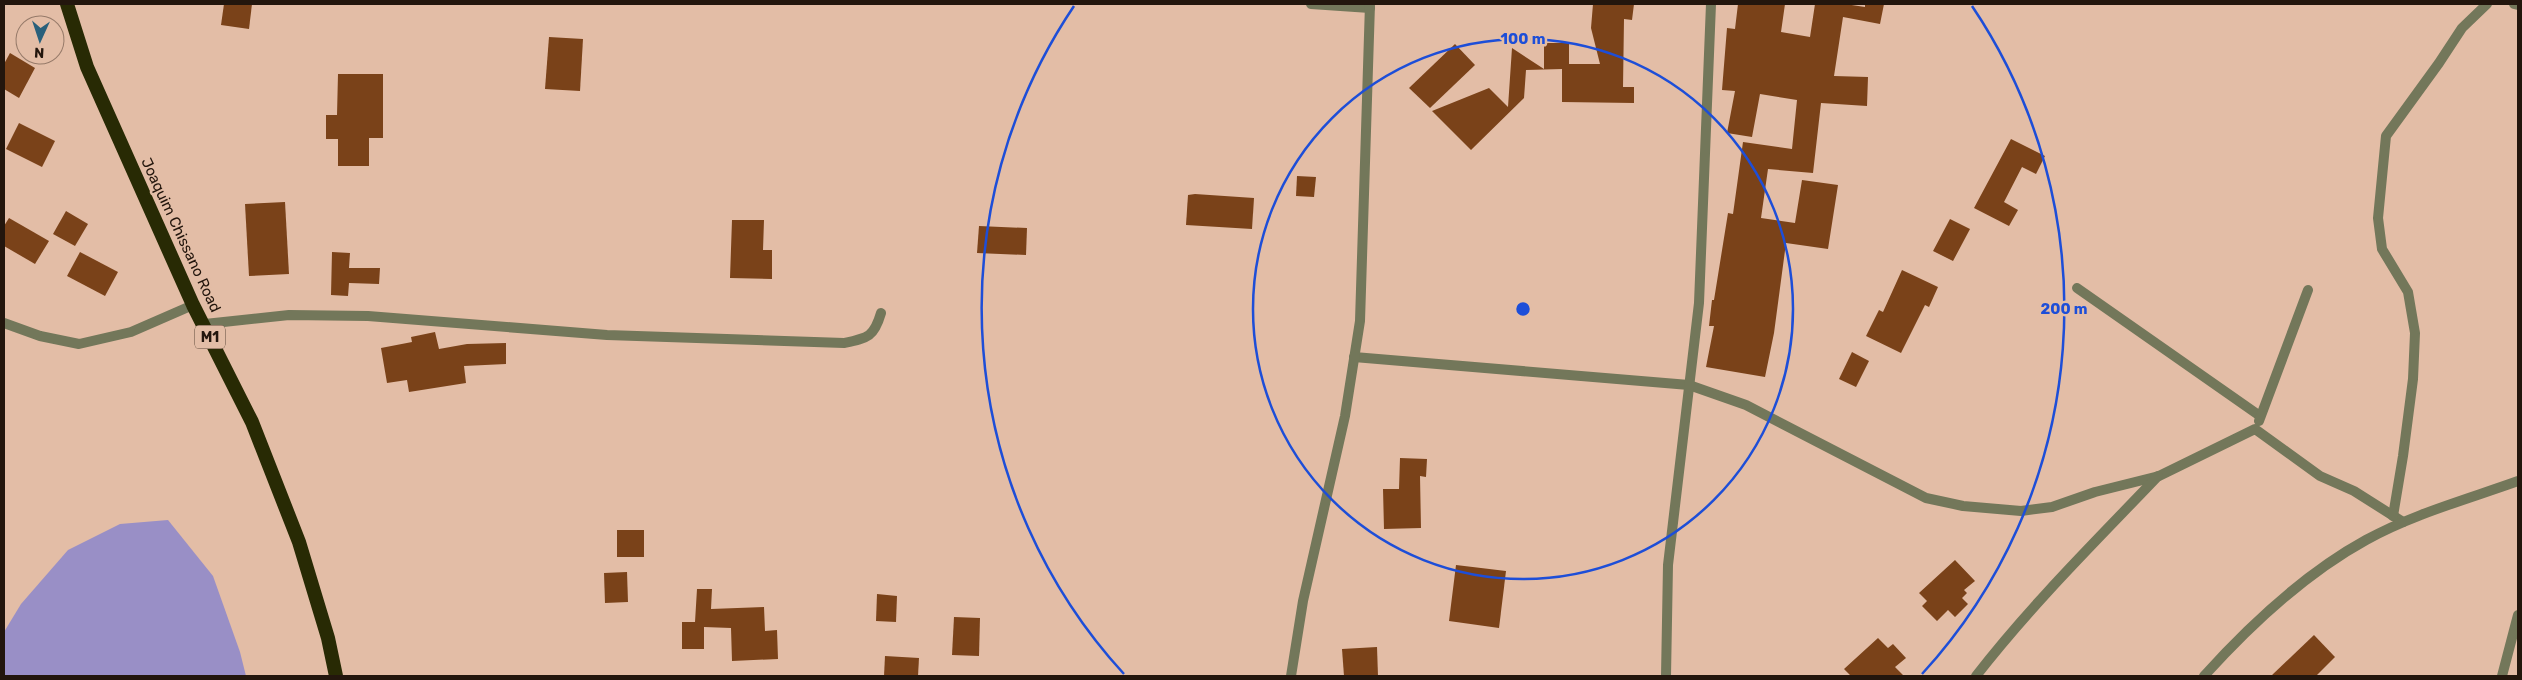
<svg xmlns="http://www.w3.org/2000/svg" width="2522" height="680" font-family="Rubik,sans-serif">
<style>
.green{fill:#998fc6}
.building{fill:#7a4219}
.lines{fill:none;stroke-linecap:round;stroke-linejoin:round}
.minor{stroke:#73775a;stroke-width:10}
.tertiary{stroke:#73775a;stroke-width:10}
.trunk{stroke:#282a04;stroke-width:14}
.ring{fill:none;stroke:#1d4ed8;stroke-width:2.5}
.labels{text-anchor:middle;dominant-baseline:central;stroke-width:5;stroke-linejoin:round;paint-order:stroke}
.shield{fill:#e3bda6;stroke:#5d483b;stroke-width:1}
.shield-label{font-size:14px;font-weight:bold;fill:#23160d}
.street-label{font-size:15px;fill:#23160d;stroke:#e3bda6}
.centre{fill:#1d4ed8;stroke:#e3bda6;stroke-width:2.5}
.ring-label{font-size:15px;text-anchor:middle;font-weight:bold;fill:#1d4ed8;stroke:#e3bda6;stroke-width:5;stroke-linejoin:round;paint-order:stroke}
</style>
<rect width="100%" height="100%" fill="#e3bda6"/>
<!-- green -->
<path class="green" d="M168,520L213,576L240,652L246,676H5L4,632L21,604L68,550L120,524Z"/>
<!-- building -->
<g class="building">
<path d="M224,4H252L249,29L221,25Z"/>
<path d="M1593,4H1634L1632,20L1624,19L1623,87H1634V103L1562,102V69L1526,70L1524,98L1471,150L1432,111L1489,88L1508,107L1512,48L1544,69V43H1569V64H1600L1591,28Z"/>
<path d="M1738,4H1785L1781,32L1810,37L1815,4H1845L1865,7V4H1884L1880,24L1843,17L1834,76L1868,77L1867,106L1821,103L1813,173L1768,169L1761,218L1795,223L1802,180L1838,185L1828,249L1786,243L1774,333L1765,377L1706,367L1714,326H1709L1712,300H1714L1728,213L1733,214L1743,142L1792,149L1797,100L1760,94L1752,137L1727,133L1735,91L1722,90L1727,28L1735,29Z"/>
<path d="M549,37L583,39L580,91L545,89Z"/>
<path d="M1455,44L1475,65L1430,108L1409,88Z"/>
<path d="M10,53L35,68L19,98L4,89V64Z"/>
<path d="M338,74H383V138H369V166H338V139H326V115H337Z"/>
<path d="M19,123L55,141L42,167L6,149Z"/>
<path d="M2011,139L2045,156L2036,174L2022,167L2004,202L2018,210L2009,226L1974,208Z"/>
<path d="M1297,176L1316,177L1314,197L1296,196Z"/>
<path d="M1195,194L1254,198L1252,229L1186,225L1188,195Z"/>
<path d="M285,202L289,274L249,276L245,204Z"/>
<path d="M66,211L88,224L75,246L53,234Z"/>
<path d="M9,218L49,241L35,264L4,246V226Z"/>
<path d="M1950,219L1970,229L1953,261L1933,251Z"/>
<path d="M732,220H764L763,250H772V279L730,278Z"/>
<path d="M979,226L1027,228L1026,255L977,253Z"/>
<path d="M80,252L118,272L105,296L67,276Z"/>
<path d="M332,252L350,253L349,268H380L379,284L349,283L348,296L331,295Z"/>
<path d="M1902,270L1938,287L1929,307L1925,305L1901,353L1866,336L1879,310L1883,312Z"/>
<path d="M435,332L439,349L467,344L506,343V364L464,366L466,383L409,392L407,380L387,383L381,348L412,342L411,337Z"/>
<path d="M1852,352L1869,361L1856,387L1839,379Z"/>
<path d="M1400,458L1427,459L1426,477L1420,476L1421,528L1384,529L1383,489H1399Z"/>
<rect x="617" y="530" width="27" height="27"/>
<path d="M1955,560L1975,581L1964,590L1967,593L1962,598L1968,604L1955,617L1948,610L1937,621L1922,606L1927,601L1919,593Z"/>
<path d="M1456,565L1506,571L1499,628L1449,621Z"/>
<path d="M627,572L628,602L605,603L604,573Z"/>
<path d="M697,589H712L711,609L764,607L765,631L777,630L778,659L732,661L731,628L704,627V649H682V622H695Z"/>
<path d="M877,594L897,596L896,622L876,621Z"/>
<path d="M954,617L980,618L979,656L952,655Z"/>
<path d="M2314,635L2335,657L2316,676H2271Z"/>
<path d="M1878,638L1888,648L1893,644L1906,658L1895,667L1904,676H1851L1844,669Z"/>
<path d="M1377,647L1378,676H1344L1342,649Z"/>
<path d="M885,656L919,658L918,676H884Z"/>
</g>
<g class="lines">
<!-- minor -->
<g class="minor">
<path d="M1311,4L1370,8"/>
<path d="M2514,4L2518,5"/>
<path d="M2077,288L2260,416"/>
<path d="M4,323L40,336L79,344L131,332L193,305"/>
<path d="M205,324L289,315L368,316L607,335L844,343C868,338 874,337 881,313"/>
<path d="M1354,357L1689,385L1746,405L1926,498L1963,506L2021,511L2052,507L2095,492L2159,476L2255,429L2320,476L2354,491L2403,522"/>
<path d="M2259,421L2308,290"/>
<path d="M2393,516L2403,456L2413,379L2415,333L2408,292L2382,249L2378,218L2386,136L2439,63L2462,28L2487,4"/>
<path d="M1291,676L1303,601L1345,416L1360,321L1370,4"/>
<path d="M1666,676L1668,565L1699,303L1711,4"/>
<path d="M1976,676C2031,605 2096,541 2158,476"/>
<path d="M2502,676L2518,615"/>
</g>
<!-- tertiary -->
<path class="tertiary" d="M2204,676C2251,624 2304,574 2366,540C2413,514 2468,499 2518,481"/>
<!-- trunk -->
<path class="trunk" d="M67,4L87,67L193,305L252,422L299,542L328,638L336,676"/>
</g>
<!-- distance rings -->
<g class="ring">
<circle cx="1523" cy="309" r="270"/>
<path d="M1124 674A541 541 0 0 1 1074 6M1972 6A541 541 0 0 1 1922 674"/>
</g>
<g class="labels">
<!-- shield labels -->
<rect class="shield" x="195" y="325.5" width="30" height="23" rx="4"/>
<g class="shield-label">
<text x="210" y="337">M1</text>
</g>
<!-- street labels -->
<g class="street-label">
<text transform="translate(181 235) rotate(65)">Joaquim Chissano Road</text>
</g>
</g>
<circle cx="1523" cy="309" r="8" class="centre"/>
<g class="ring-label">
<text x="1523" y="44">100 m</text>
<text x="2064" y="314">200 m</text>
</g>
<!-- border -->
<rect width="2522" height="680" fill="none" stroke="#23160d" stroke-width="10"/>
<!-- north arrow -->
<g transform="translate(40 40) rotate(183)"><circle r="24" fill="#e3bda6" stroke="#967a69"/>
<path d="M0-4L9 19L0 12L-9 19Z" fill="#29607b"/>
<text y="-8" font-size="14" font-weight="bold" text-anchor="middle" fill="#23160d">N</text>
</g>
</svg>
